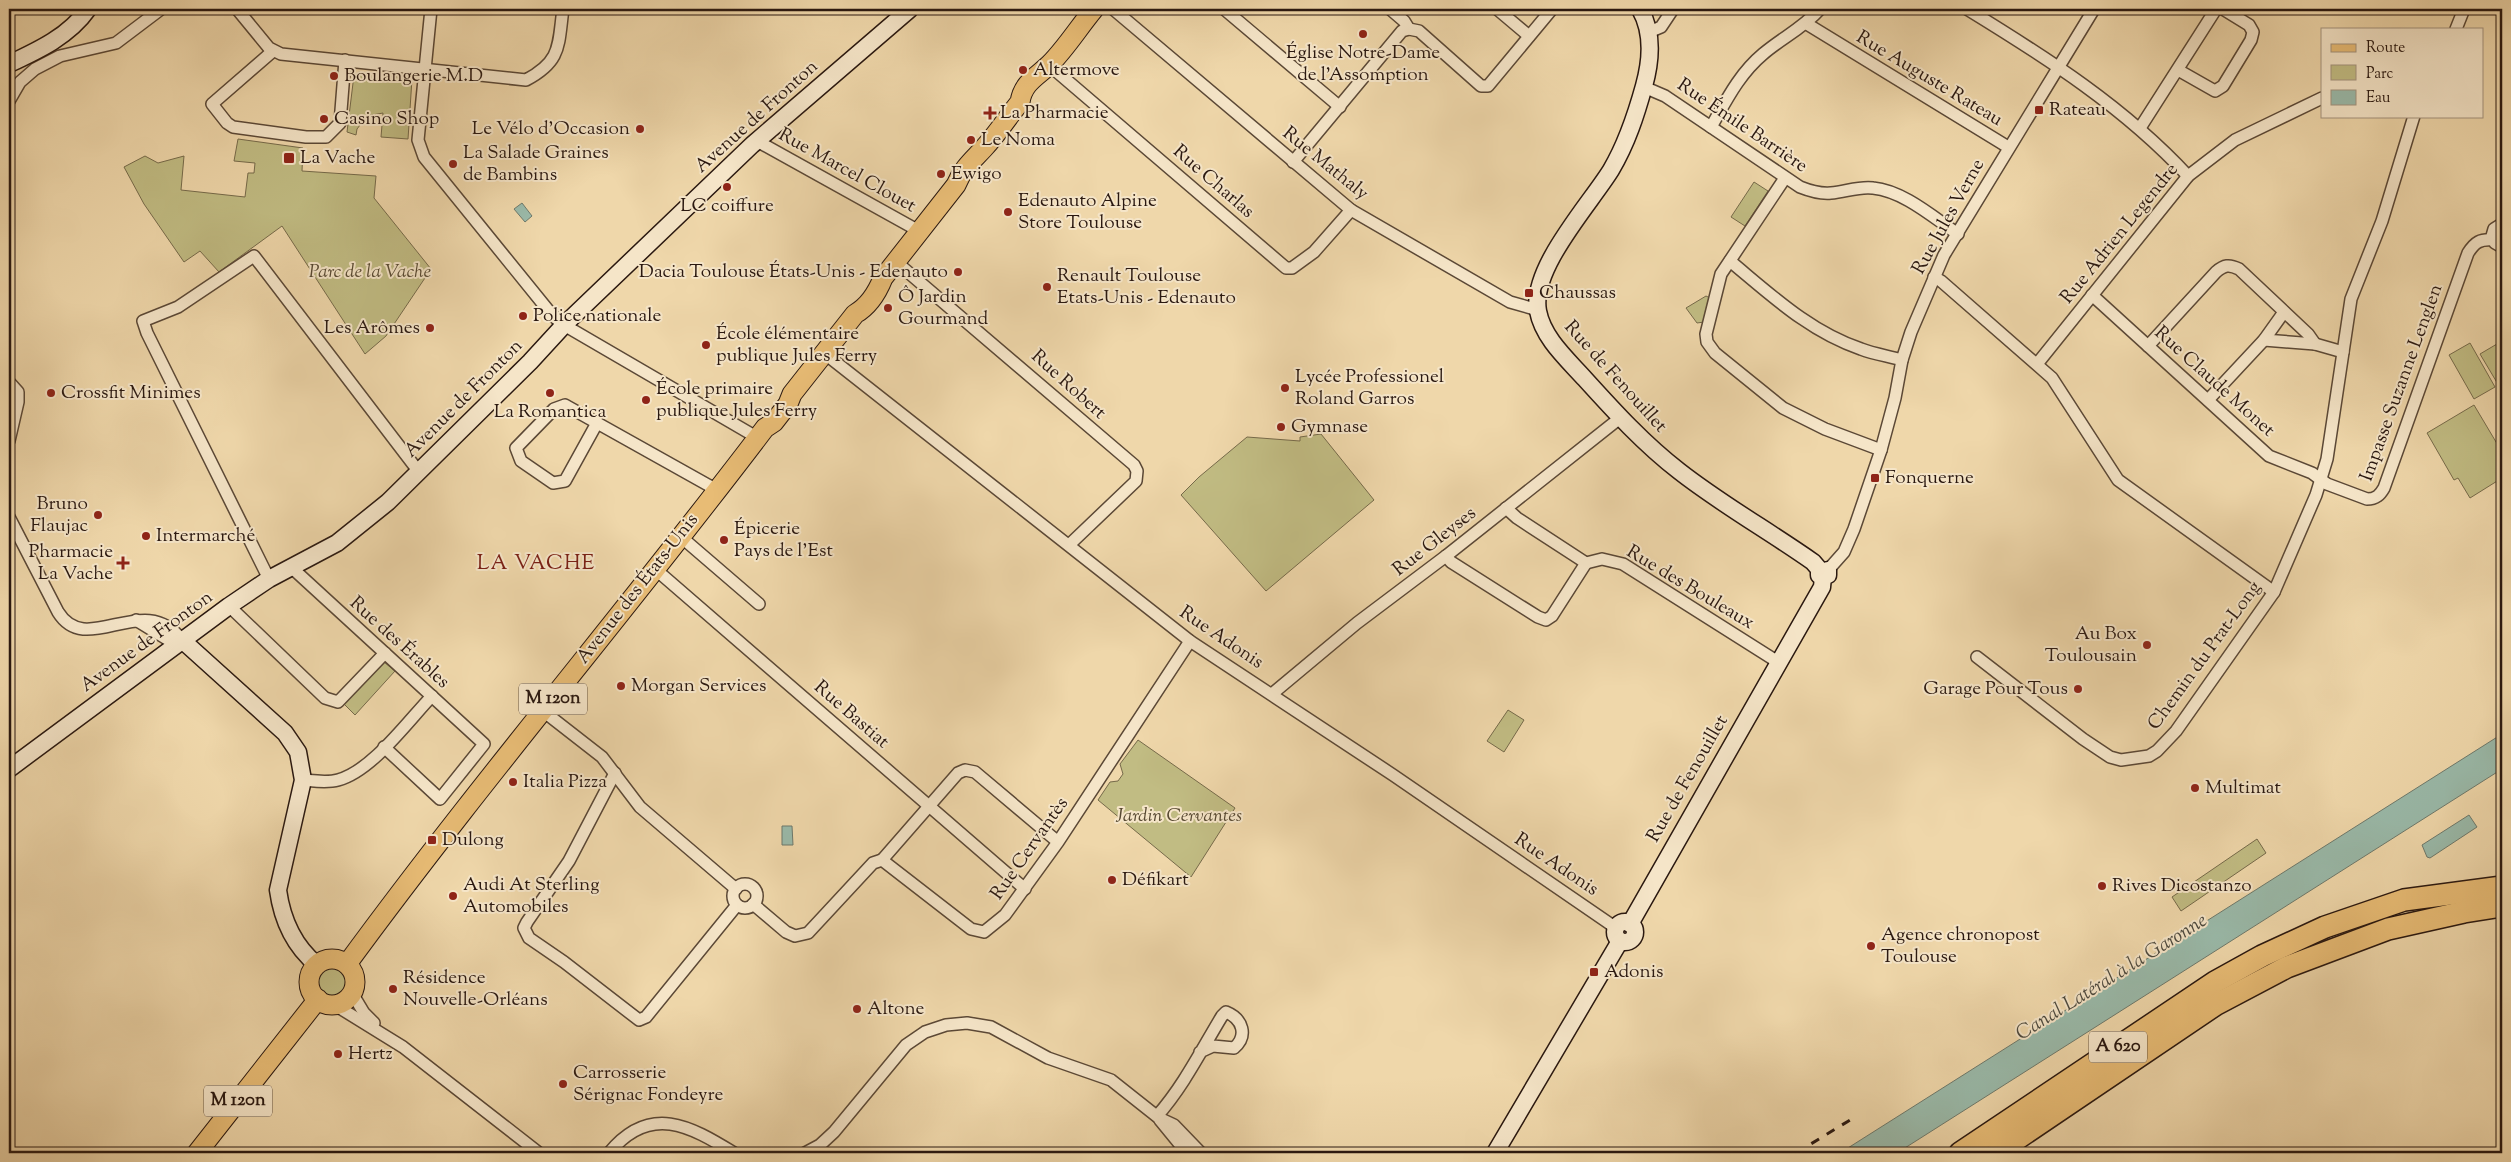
<svg xmlns="http://www.w3.org/2000/svg" width="2511" height="1162" font-family="'Sorts Mill Goudy',serif">
<style>
.green{fill:#c1bc83;stroke:#766a4a}
.water{fill:#9abaaa;stroke:#6d796c}
.lines{fill:none;stroke-linecap:round;stroke-linejoin:round}
.street-casing{stroke:#5b4836;stroke-width:14}
.secondary-casing{stroke:#2a1810;stroke-width:19}
.primary-casing{stroke:#2a1810;stroke-width:21}
.highway-casing{stroke:#2a1810;stroke-width:24}
.street{stroke:#f5e5c8;stroke-width:11}
.secondary{stroke:#f5e5c8;stroke-width:16}
.primary{stroke:#e8bc75;stroke-width:19}
.highway{stroke:#e8bc75;stroke-width:21}
.rail{stroke:#2a1810;stroke-width:3;stroke-dasharray:9 9;stroke-linecap:butt}
.poi-dot{fill:#8f2418;stroke:#f5e5c8;stroke-width:2}
.labels{text-anchor:middle;dominant-baseline:central;stroke-width:4;stroke-linejoin:round;paint-order:stroke}
.shield{fill:#f5e5c8;stroke:#675647;stroke-width:1}
.shield-label{font-size:18px;font-weight:bold;fill:#2a1810}
.poi-label{font-size:19px;fill:#2a1810;stroke:#f5e5c8;text-anchor:start}
.street-label{font-size:19px;fill:#2a1810;stroke:#f5e5c8}
.park-label{font-size:19px;font-style:italic;fill:#574932;stroke:#f5e5c8}
.water-label{font-size:20px;font-style:italic;fill:#4c493e;stroke:#f5e5c8}
.quarter-label{font-size:21px;letter-spacing:1px;fill:#7a1f14;stroke:#f5e5c8}
</style>
<rect width="100%" height="100%" fill="#efd7aa"/>
<filter id="stains"><feTurbulence type="fractalNoise" baseFrequency=".004" numOctaves="4"/><feColorMatrix values="0 0 0 0 .2 0 0 0 0 .09 0 0 0 0 .02 0 0 0 .5 -.17"/></filter>
<radialGradient id="worn" r=".72"><stop offset=".6" stop-color="#630" stop-opacity="0"/><stop offset="1" stop-color="#630" stop-opacity=".3"/></radialGradient>
<!-- green -->
<g class="green">
<path d="M359,72L412,79L408,139L381,137L383,113L367,116L357,129L356,135L347,132L354,75Z"/>
<path d="M238,139L303,148L302,171L376,176L374,198L431,269L386,336L365,354L282,226L219,272L200,251L184,262L144,204L124,167L145,156L158,163L184,156L181,190L245,197L248,173H254L255,163L234,161Z"/>
<path d="M1754,182L1768,191L1745,226L1731,217Z"/>
<path d="M1706,296L1710,298L1704,322L1697,323L1686,308Z"/>
<path d="M2502,341V391L2480,354Z"/>
<path d="M2470,343L2495,387L2474,399L2449,355Z"/>
<path d="M2474,405L2502,452V478L2470,498L2458,478L2454,480L2427,433Z"/>
<path d="M1321,434L1374,500L1266,591L1181,495L1199,477L1247,437L1300,441V437Z"/>
<path d="M384,662L395,671L355,715L344,704Z"/>
<path d="M1508,710L1524,720L1504,752L1487,741Z"/>
<path d="M1138,740L1235,808L1191,877L1098,800L1110,782L1118,781L1123,774L1120,764Z"/>
<path d="M2257,839L2266,853L2181,911L2172,897Z"/>
<circle cx="333" cy="981" r="15"/>
</g>
<!-- water -->
<g class="water">
<path d="M522,203L532,216L525,222L514,209Z"/>
<path d="M2502,734V769L1897,1153H1840Z"/>
<path d="M2469,815L2477,827L2430,858L2427,857L2422,845Z"/>
<path d="M782,826H792L793,845H782Z"/>
</g>
<g class="lines">
<!-- street casing -->
<g class="street-casing">
<g id="street">
<path d="M237,9L269,48L281,54L526,80C562,61 558,45 563,9"/>
<path d="M431,9L418,140L424,157L552,315L564,325L758,438"/>
<path d="M1113,9L1351,210L1510,302L1538,310"/>
<path d="M1224,9L1340,107"/>
<path d="M1390,9L1404,21L1409,29"/>
<path d="M1497,9L1529,36"/>
<path d="M1967,9C2047,58 2124,107 2188,176"/>
<path d="M1807,24L2008,147"/>
<path d="M2456,29L2464,9"/>
<path d="M1649,32L1661,27L1673,9"/>
<path d="M273,51L212,104L227,123L233,127L306,137H326L340,123L345,60"/>
<path d="M1049,65L1286,268H1292L1314,252L1351,210"/>
<path d="M2178,70L2215,91L2223,86L2251,40L2253,32L2249,25L2223,9"/>
<path d="M1644,87L1665,96L1800,187C1810,191 1820,194 1831,193C1845,192 1859,186 1873,188C1904,191 1934,218 1958,234"/>
<path d="M9,101L20,82L35,69L60,56L116,43L161,9"/>
<path d="M1711,127C1726,101 1739,74 1763,54C1783,37 1802,29 1820,9"/>
<path d="M2140,128L2216,9"/>
<path d="M757,141L919,231"/>
<path d="M1293,162L1402,31L1409,29L1419,31L1481,86H1488L1552,9"/>
<path d="M1785,178L1721,274L1706,334L1707,342L1715,353L1783,408L1825,429L1881,450"/>
<path d="M2502,224L2494,229L2492,236L2495,243L2502,247"/>
<path d="M895,261L1134,465L1137,471L1136,481L1069,545"/>
<path d="M1730,261C1771,295 1810,332 1861,349C1874,354 1888,356 1902,360"/>
<path d="M1934,277L1941,281L2052,378L2118,480L2274,592"/>
<path d="M2092,295L2269,456L2312,473L2327,484L2367,499C2376,499 2380,495 2384,488L2468,253C2475,242 2480,239 2493,240"/>
<path d="M2264,340L2315,344L2343,352"/>
<path d="M2148,346L2216,272C2224,265 2229,264 2239,269L2308,334L2315,344"/>
<path d="M824,353L1190,641L1393,775L1616,928"/>
<path d="M2037,364L2188,176L2235,140L2322,98"/>
<path d="M9,382L18,392V402L9,441"/>
<path d="M2208,400L2264,340L2284,312"/>
<path d="M597,423L565,481L553,483L521,461L516,448L554,409L565,405L708,485L716,490"/>
<path d="M1506,508L1517,518L1586,563L1602,559L1623,564L1778,662"/>
<path d="M9,517L58,612C87,659 143,589 182,640"/>
<path d="M680,536L759,604"/>
<path d="M1446,556L1451,562L1538,617L1546,620L1552,616L1586,563"/>
<path d="M291,567L484,744L440,799L384,747"/>
<path d="M654,568L1025,889"/>
<path d="M1828,570L1844,552L1854,529L1881,450L1895,398L1902,360L1911,332L1944,255L2094,9"/>
<path d="M269,579L147,333L143,321L178,307L254,256L419,472"/>
<path d="M229,606L325,698L338,702L385,653"/>
<path d="M136,620L167,639L182,640"/>
<path d="M1977,657L2083,739L2110,757L2121,760L2149,756L2157,751L2176,731L2274,592L2316,495L2327,459L2351,299L2382,221L2414,116"/>
<path d="M1272,694L1357,623L1446,556L1620,418"/>
<path d="M543,711L602,757L640,807L736,889"/>
<path d="M615,773L569,861L527,922L524,928L529,938L564,962L639,1020L646,1017L737,905"/>
<path d="M303,780C315,781 327,783 338,780C372,771 408,721 432,696"/>
<path d="M1058,842L975,772L965,770L958,773L882,860L971,929L984,932L1005,915L1058,842L1190,641"/>
<circle cx="745" cy="896" r="12"/>
<path d="M753,904L786,932L795,936L808,933L873,863L882,860"/>
<path d="M352,993L364,1013L374,1023"/>
<path d="M335,1005L403,1047L539,1153"/>
<path d="M1157,1116C1183,1087 1202,1049 1222,1016L1226,1012C1243,1019 1248,1036 1234,1048L1213,1046L1200,1052"/>
<path d="M1160,1120L1187,1153"/>
<path d="M609,1153C650,1103 690,1126 734,1153"/>
<path d="M805,1153L820,1145L834,1132L906,1045L925,1032L946,1025L967,1023L991,1027L1048,1058L1111,1080L1159,1118L1174,1125L1201,1153"/>
</g>
</g>
<!-- secondary casing -->
<g class="secondary-casing">
<g id="secondary">
<path d="M1640,9C1653,32 1651,61 1644,86C1636,115 1627,143 1611,170C1590,204 1530,269 1538,311C1543,338 1567,359 1585,379C1614,411 1644,444 1679,471C1721,504 1769,531 1813,562L1819,569V575L1823,577"/>
<path d="M9,64C39,50 69,36 88,9"/>
<path d="M182,640L285,733L298,752L303,780L278,890C282,919 294,946 317,965"/>
<path d="M9,769L229,606L269,579L337,543L388,502L530,362L564,325L752,145L910,9"/>
<circle cx="1625" cy="932" r="10"/>
<path d="M1630,924L1822,587L1823,577L1828,575V570"/>
<path d="M1495,1153L1620,941"/>
</g>
</g>
<!-- primary casing -->
<g class="primary-casing">
<g id="primary">
<circle cx="332" cy="982" r="23"/>
<path d="M347,964C481,781 628,609 765,428L774,422L788,404L792,394L855,314C869,306 877,293 883,278L956,185C963,168 972,161 984,148C997,134 1008,117 1020,102C1023,82 1038,76 1050,64C1066,48 1079,27 1094,9"/>
<path d="M197,1153L318,999"/>
</g>
</g>
<!-- highway casing -->
<g class="highway-casing">
<g id="highway">
<path d="M1960,1153L2215,982L2262,956L2325,927L2404,900L2502,887"/>
<path d="M1996,1153L2215,1005L2287,967L2388,929L2464,912L2502,906"/>
</g>
</g>
<!-- street -->
<use href="#street" class="street"/>
<!-- secondary -->
<use href="#secondary" class="secondary"/>
<!-- primary -->
<use href="#primary" class="primary"/>
<!-- highway -->
<use href="#highway" class="highway"/>
<!-- rail -->
<path class="rail" d="M1796,1153L1855,1117"/>
</g>
<!-- markers -->
<g class="poi-dot">
<circle cx="1363" cy="34" r="5"/>
<circle cx="1023" cy="70" r="5"/>
<circle cx="334" cy="76" r="5"/>
<rect x="2034" y="105" width="10" height="10" rx="2.5"/>
<path d="M987.5 105.5h5v5h5v5h-5v5h-5v-5h-5v-5h5z"/>
<circle cx="324" cy="119" r="5"/>
<circle cx="640" cy="129" r="5"/>
<circle cx="971" cy="140" r="5"/>
<rect x="283" y="152" width="12" height="12" rx="2.5"/>
<circle cx="453" cy="164" r="5"/>
<circle cx="941" cy="174" r="5"/>
<circle cx="727" cy="187" r="5"/>
<circle cx="1008" cy="212" r="5"/>
<circle cx="958" cy="272" r="5"/>
<circle cx="1047" cy="287" r="5"/>
<rect x="1524" y="288" width="10" height="10" rx="2.5"/>
<circle cx="888" cy="308" r="5"/>
<circle cx="523" cy="316" r="5"/>
<circle cx="430" cy="328" r="5"/>
<circle cx="706" cy="345" r="5"/>
<circle cx="1285" cy="388" r="5"/>
<circle cx="51" cy="393" r="5"/>
<circle cx="550" cy="393" r="5"/>
<circle cx="646" cy="400" r="5"/>
<circle cx="1281" cy="427" r="5"/>
<rect x="1870" y="473" width="10" height="10" rx="2.5"/>
<circle cx="98" cy="515" r="5"/>
<circle cx="146" cy="536" r="5"/>
<circle cx="724" cy="540" r="5"/>
<path d="M120.5 555.5h5v5h5v5h-5v5h-5v-5h-5v-5h5z"/>
<circle cx="2147" cy="645" r="5"/>
<circle cx="621" cy="686" r="5"/>
<circle cx="2078" cy="689" r="5"/>
<circle cx="513" cy="782" r="5"/>
<circle cx="2195" cy="788" r="5"/>
<rect x="427" y="835" width="10" height="10" rx="2.5"/>
<circle cx="1112" cy="880" r="5"/>
<circle cx="2102" cy="886" r="5"/>
<circle cx="453" cy="896" r="5"/>
<circle cx="1871" cy="946" r="5"/>
<rect x="1589" y="967" width="10" height="10" rx="2.5"/>
<circle cx="393" cy="989" r="5"/>
<circle cx="857" cy="1009" r="5"/>
<circle cx="338" cy="1054" r="5"/>
<circle cx="563" cy="1084" r="5"/>
</g>
<g class="labels">
<!-- shield labels -->
<g class="shield">
<rect x="519" y="683.5" width="68" height="31" rx="4"/>
<rect x="2089" y="1031.5" width="58" height="31" rx="4"/>
<rect x="204" y="1085.5" width="68" height="31" rx="4"/>
</g>
<g class="shield-label">
<text x="553" y="699">M 120n</text>
<text x="2118" y="1047">A 620</text>
<text x="238" y="1101">M 120n</text>
</g>
<!-- poi labels -->
<g class="poi-label">
<text x="1363" y="53" text-anchor="middle">Église Notre-Dame<tspan x="1363" dy="22">de l'Assomption</tspan></text>
<text x="1033" y="70">Altermove</text>
<text x="344" y="76">Boulangerie M.D</text>
<text x="2049" y="110">Rateau</text>
<text x="1000" y="113">La Pharmacie</text>
<text x="334" y="119">Casino Shop</text>
<text x="630" y="129" text-anchor="end">Le Vélo d'Occasion</text>
<text x="981" y="140">Le Noma</text>
<text x="463" y="153">La Salade Graines<tspan x="463" dy="22">de Bambins</tspan></text>
<text x="300" y="158">La Vache</text>
<text x="951" y="174">Ewigo</text>
<text x="1018" y="201">Edenauto Alpine<tspan x="1018" dy="22">Store Toulouse</tspan></text>
<text x="727" y="206" text-anchor="middle">LC coiffure</text>
<text x="948" y="272" text-anchor="end">Dacia Toulouse États-Unis - Edenauto</text>
<text x="1057" y="276">Renault Toulouse<tspan x="1057" dy="22">Etats-Unis - Edenauto</tspan></text>
<text x="1539" y="293">Chaussas</text>
<text x="898" y="297">Ô Jardin<tspan x="898" dy="22">Gourmand</tspan></text>
<text x="533" y="316">Police nationale</text>
<text x="420" y="328" text-anchor="end">Les Arômes</text>
<text x="716" y="334">École élémentaire<tspan x="716" dy="22">publique Jules Ferry</tspan></text>
<text x="1295" y="377">Lycée Professionel<tspan x="1295" dy="22">Roland Garros</tspan></text>
<text x="656" y="389">École primaire<tspan x="656" dy="22">publique Jules Ferry</tspan></text>
<text x="61" y="393">Crossfit Minimes</text>
<text x="550" y="412" text-anchor="middle">La Romantica</text>
<text x="1291" y="427">Gymnase</text>
<text x="1885" y="478">Fonquerne</text>
<text x="88" y="504" text-anchor="end">Bruno<tspan x="88" dy="22">Flaujac</tspan></text>
<text x="734" y="529">Épicerie<tspan x="734" dy="22">Pays de l'Est</tspan></text>
<text x="156" y="536">Intermarché</text>
<text x="113" y="552" text-anchor="end">Pharmacie<tspan x="113" dy="22">La Vache</tspan></text>
<text x="2137" y="634" text-anchor="end">Au Box<tspan x="2137" dy="22">Toulousain</tspan></text>
<text x="631" y="686">Morgan Services</text>
<text x="2068" y="689" text-anchor="end">Garage Pour Tous</text>
<text x="523" y="782">Italia Pizza</text>
<text x="2205" y="788">Multimat</text>
<text x="442" y="840">Dulong</text>
<text x="1122" y="880">Défikart</text>
<text x="463" y="885">Audi At Sterling<tspan x="463" dy="22">Automobiles</tspan></text>
<text x="2112" y="886">Rives Dicostanzo</text>
<text x="1881" y="935">Agence chronopost<tspan x="1881" dy="22">Toulouse</tspan></text>
<text x="1604" y="972">Adonis</text>
<text x="403" y="978">Résidence<tspan x="403" dy="22">Nouvelle-Orléans</tspan></text>
<text x="867" y="1009">Altone</text>
<text x="348" y="1054">Hertz</text>
<text x="573" y="1073">Carrosserie<tspan x="573" dy="22">Sérignac Fondeyre</tspan></text>
</g>
<!-- street labels -->
<g class="street-label">
<text transform="translate(1929 79) rotate(31)">Rue Auguste Rateau</text>
<text transform="translate(757 117) rotate(-42)">Avenue de Fronton</text>
<text transform="translate(1742 126) rotate(34)">Rue Émile Barrière</text>
<text transform="translate(1325 164) rotate(39)">Rue Mathaly</text>
<text transform="translate(847 171) rotate(29)">Rue Marcel Clouet</text>
<text transform="translate(1213 182) rotate(41)">Rue Charlas</text>
<text transform="translate(1949 217) rotate(-61)">Rue Jules Verne</text>
<text transform="translate(2120 234) rotate(-51)">Rue Adrien Legendre</text>
<text transform="translate(1615 377) rotate(48)">Rue de Fenouillet</text>
<text transform="translate(2214 382) rotate(42)">Rue Claude Monet</text>
<text transform="translate(2402 383) rotate(-70)">Impasse Suzanne Lenglen</text>
<text transform="translate(1068 385) rotate(42)">Rue Robert</text>
<text transform="translate(464 399) rotate(-45)">Avenue de Fronton</text>
<text transform="translate(1435 542) rotate(-38)">Rue Gleyses</text>
<text transform="translate(1690 588) rotate(31)">Rue des Bouleaux</text>
<text transform="translate(638 589) rotate(-52)">Avenue des États-Unis</text>
<text transform="translate(1221 638) rotate(34)">Rue Adonis</text>
<text transform="translate(147 642) rotate(-36)">Avenue de Fronton</text>
<text transform="translate(399 643) rotate(42)">Rue des Érables</text>
<text transform="translate(2205 656) rotate(-54)">Chemin du Prat-Long</text>
<text transform="translate(851 715) rotate(41)">Rue Bastiat</text>
<text transform="translate(1688 779) rotate(-60)">Rue de Fenouillet</text>
<text transform="translate(1030 849) rotate(-55)">Rue Cervantès</text>
<text transform="translate(1556 865) rotate(34)">Rue Adonis</text>
</g>
<!-- park labels -->
<g class="park-label">
<text x="370" y="272">Parc de la Vache</text>
<text x="1179" y="816">Jardin Cervantes</text>
</g>
<!-- water labels -->
<g class="water-label">
<text transform="translate(2112 978) rotate(-32)">Canal Latéral à la Garonne</text>
</g>
<!-- quarter labels -->
<g class="quarter-label">
<text x="536" y="564">LA VACHE</text>
</g>
</g>
<!-- margin -->
<rect width="2511" height="1162" fill="none" stroke="#efd7aa" stroke-width="30"/>
<rect x="10" y="10" width="2491" height="1142" fill="none" stroke="#2a1810" stroke-width="2.5"/>
<rect x="15" y="15" width="2481" height="1132" fill="none" stroke="#2a1810"/>
<!-- legend -->
<rect x="2321" y="28" width="162" height="90" fill="#f5e5c8" stroke="#a4937e"/>
<rect x="2331" y="44" width="25" height="8" fill="#e8bc75" stroke="#a4937e"/>
<text x="2366" y="52" font-size="15" fill="#2a1810">Route</text>
<rect x="2331" y="65" width="25" height="15" fill="#c1bc83" stroke="#a4937e"/>
<text x="2366" y="78" font-size="15" fill="#2a1810">Parc</text>
<rect x="2331" y="90" width="25" height="15" fill="#9abaaa" stroke="#a4937e"/>
<text x="2366" y="102" font-size="15" fill="#2a1810">Eau</text>
<rect width="100%" height="100%" filter="url(#stains)"/>
<rect width="100%" height="100%" fill="url(#worn)"/>
</svg>
